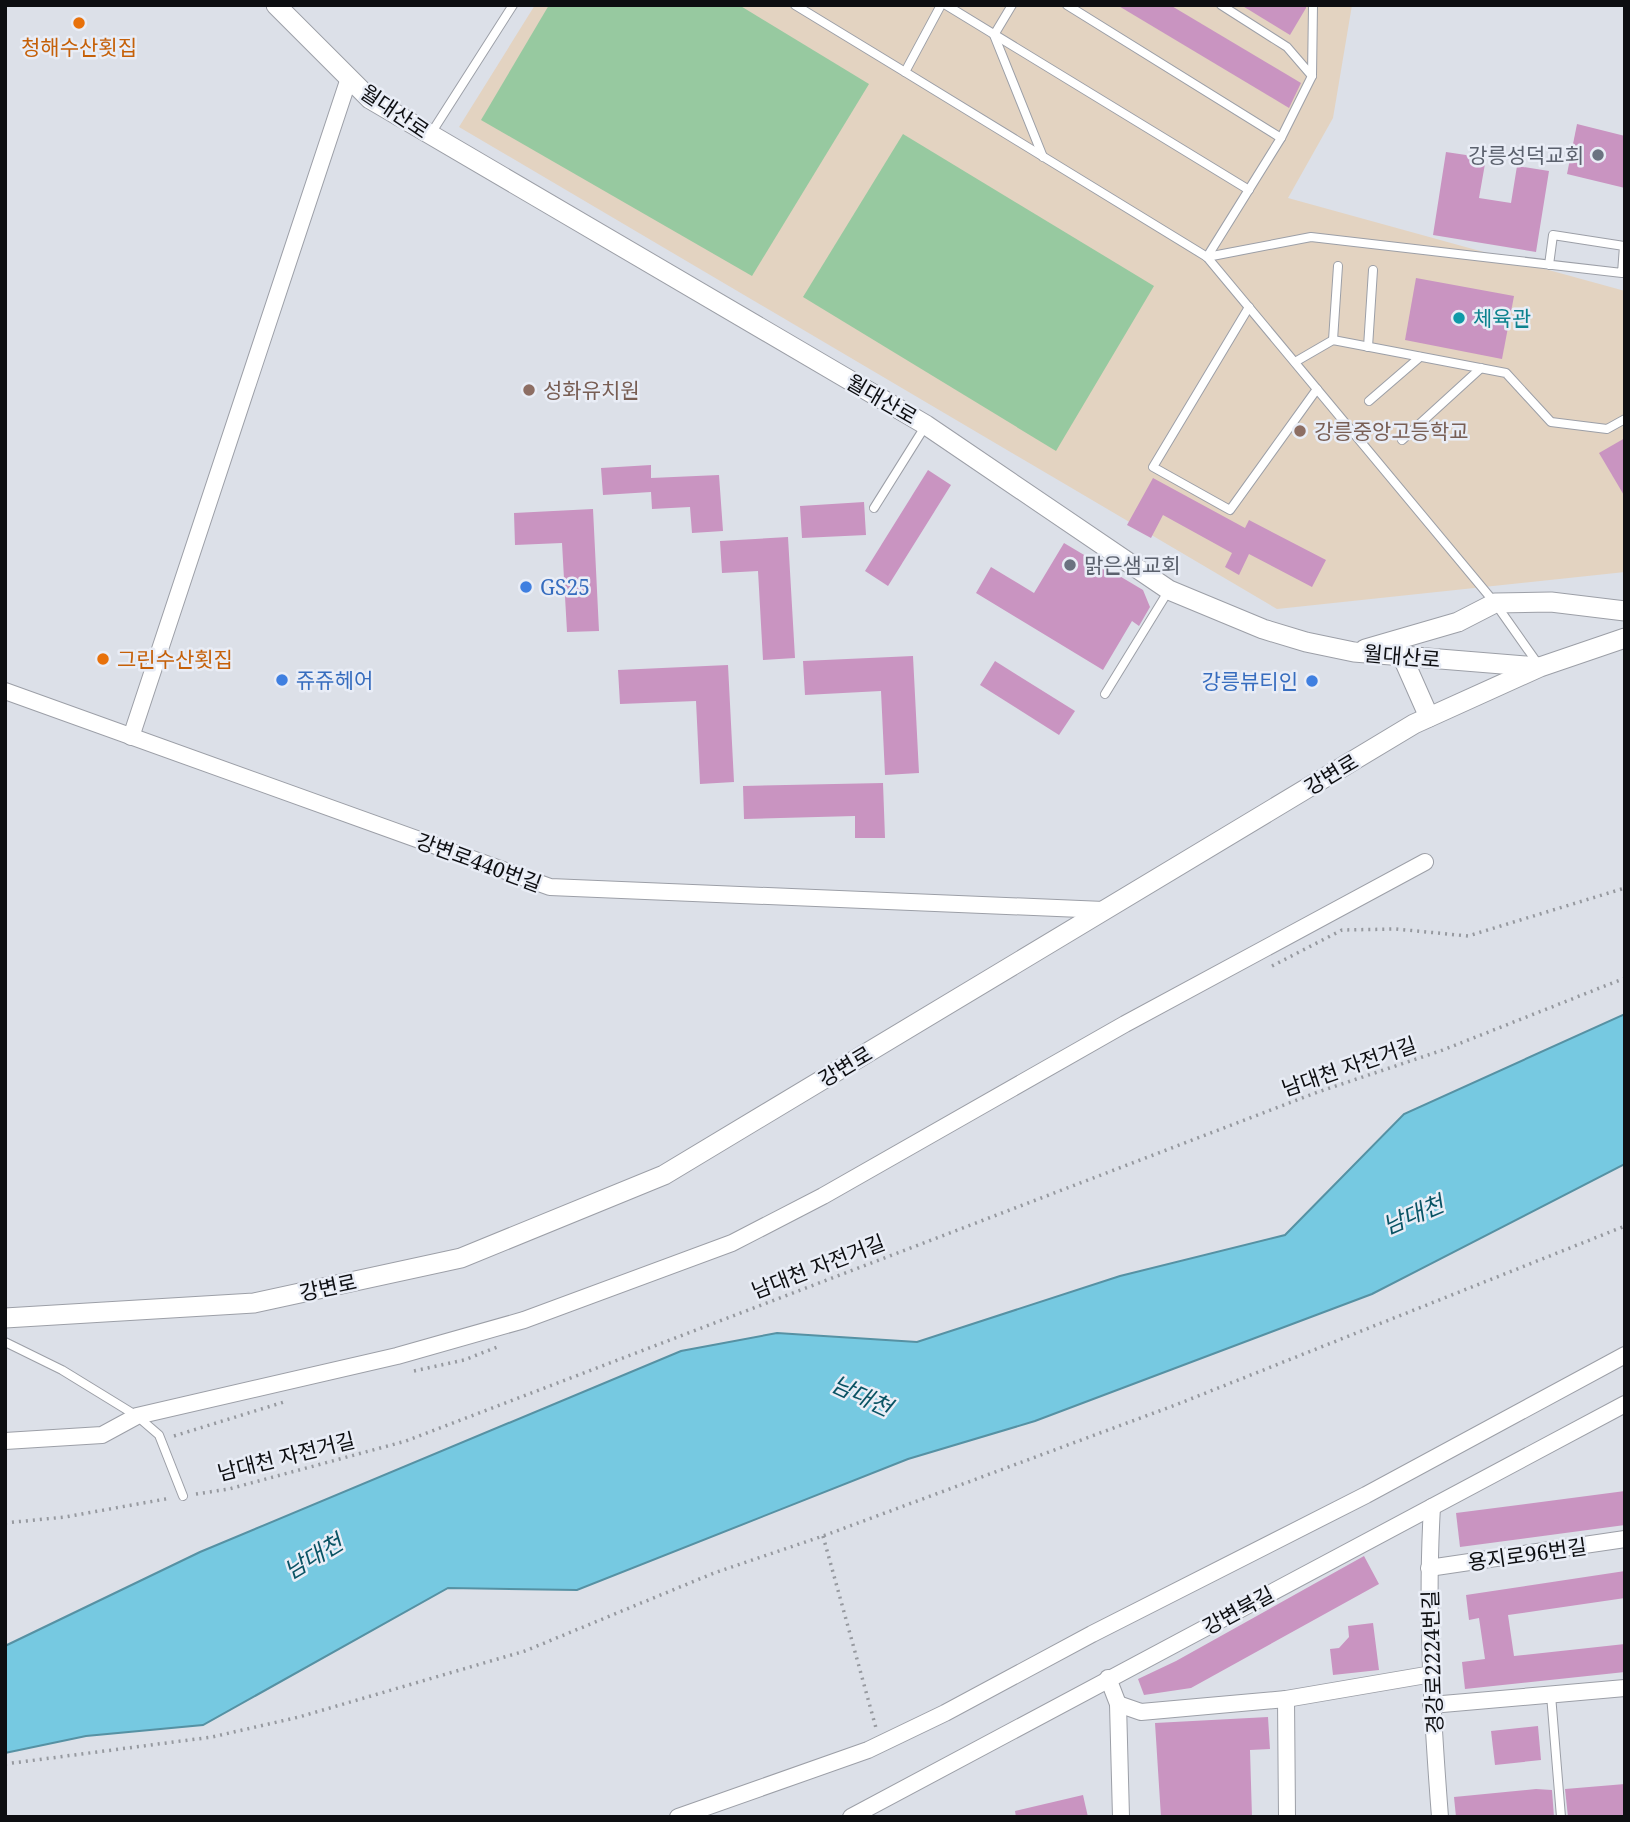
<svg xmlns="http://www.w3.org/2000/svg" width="1630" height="1822" font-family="'Noto Serif','Noto Sans KR',serif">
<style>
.education{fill:#e3d3c1}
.green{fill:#97c9a0}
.water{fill:#76c9e1;stroke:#5691a3;stroke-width:2}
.building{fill:#c994c1}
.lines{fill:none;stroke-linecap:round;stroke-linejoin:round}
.service-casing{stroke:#9c9fa7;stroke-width:10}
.minor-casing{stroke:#9c9fa7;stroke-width:18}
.tertiary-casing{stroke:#9c9fa7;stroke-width:21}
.path{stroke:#96999f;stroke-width:3.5;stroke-dasharray:2 5;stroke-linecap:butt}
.service{stroke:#fff;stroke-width:8}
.minor{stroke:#fff;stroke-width:16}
.tertiary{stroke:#fff;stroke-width:19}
.food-dot{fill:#e8710a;stroke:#e9edf6;stroke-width:2.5}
.worship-dot{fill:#6b7280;stroke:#e9edf6;stroke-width:2.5}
.culture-dot{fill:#0f9aa8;stroke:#e9edf6;stroke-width:2.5}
.education-dot{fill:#8d6e63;stroke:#e9edf6;stroke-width:2.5}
.shop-dot{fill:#3f7fe0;stroke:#e9edf6;stroke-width:2.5}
.labels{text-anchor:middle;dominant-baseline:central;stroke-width:5;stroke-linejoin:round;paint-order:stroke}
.food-label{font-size:21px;fill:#c56008;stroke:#e9edf6}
.street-label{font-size:21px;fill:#0d0e11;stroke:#e9edf6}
.worship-label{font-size:21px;fill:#5b616d;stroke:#e9edf6;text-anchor:end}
.culture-label{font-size:21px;fill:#0d838f;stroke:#e9edf6;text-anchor:start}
.education-label{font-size:21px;fill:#785e54;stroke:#e9edf6;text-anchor:start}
.shop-label{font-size:21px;fill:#366cbe;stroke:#e9edf6;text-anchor:start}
.water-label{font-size:23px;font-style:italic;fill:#095364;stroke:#e9edf6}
</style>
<rect width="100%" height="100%" fill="#dce0e8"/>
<!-- education -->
<path class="education" d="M535,5H1352L1333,118L1288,198L1625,291V572L1277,609L459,127Z"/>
<!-- green -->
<g class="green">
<path d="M549,5H739L869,84L752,276L481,120Z"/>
<path d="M903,134L1154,286L1056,451L803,297Z"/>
</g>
<!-- water -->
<path class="water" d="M1625,1014V1164L1372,1294L1035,1421L908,1459L577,1590L448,1588L203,1725L86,1736L5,1753V1646L200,1552L681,1351L777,1333L917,1342L1120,1276L1285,1235L1404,1114Z"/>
<!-- building -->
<g class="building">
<path d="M1117,5H1170L1301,83L1289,108Z"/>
<path d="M1241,5H1306V8L1290,35Z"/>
<path d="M1577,124L1625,136V188L1567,174Z"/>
<path d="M1446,152L1486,158L1479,198L1511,203L1517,166L1549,171L1536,252L1433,235Z"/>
<path d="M1416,278L1514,296L1502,359L1405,340Z"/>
<path d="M1625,438V497L1599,453Z"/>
<path d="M651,465V478L719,475L723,531L692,533L690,507L652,509L651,492L603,495L601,468Z"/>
<path d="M928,470L951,485L888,586L865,571Z"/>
<path d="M1153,478L1245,528L1249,520L1326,560L1312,587L1249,554L1239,575L1225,567L1232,553L1163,515L1151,538L1127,525Z"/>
<path d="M864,502L866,535L802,538L800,506Z"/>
<path d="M593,509L599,631L567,632L562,543L515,545L514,513Z"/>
<path d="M788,537L795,658L763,660L758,571L722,573L720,541Z"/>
<path d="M1064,543L1143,590L1150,607L1139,626L1132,621L1103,670L976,593L991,567L1034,593Z"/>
<path d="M913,656L919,773L885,775L881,691L805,695L803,661Z"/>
<path d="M995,661L1075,711L1059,735L980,685Z"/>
<path d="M728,665L734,782L700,784L696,701L620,704L618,670Z"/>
<path d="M883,783L885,838H855V816L744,819L743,786Z"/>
<path d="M1625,1491V1525L1460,1547L1456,1513Z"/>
<path d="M1364,1556L1379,1584L1191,1688L1144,1695L1138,1679L1176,1661Z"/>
<path d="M1625,1571V1598L1508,1615L1514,1656L1625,1644V1672L1465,1689L1462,1662L1485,1659L1479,1618L1469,1620L1466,1595Z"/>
<path d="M1373,1623L1379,1670L1333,1675L1330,1649L1339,1648L1349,1637L1348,1626Z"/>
<path d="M1268,1717L1270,1749L1250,1750L1252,1817H1161L1155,1723Z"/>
<path d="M1538,1726L1541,1760L1495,1765L1491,1731Z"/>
<path d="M1625,1784V1817H1568L1565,1789Z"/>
<path d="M1536,1789L1552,1790L1554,1817H1456L1454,1797Z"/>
<path d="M1083,1795L1088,1817H1016L1015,1811Z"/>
</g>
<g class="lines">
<!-- service casing -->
<g class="service-casing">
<g id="service">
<path d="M795,5L905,72"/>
<path d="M941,5L905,72L1207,257L1495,603L1538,664"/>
<path d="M946,5L1249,190"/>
<path d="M1012,5L994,35L1043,157"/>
<path d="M1067,5L1281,138"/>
<path d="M1221,5L1287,47L1312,76"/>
<path d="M430,135L513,5"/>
<path d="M1207,257L1311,237L1622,273L1624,246L1553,235L1549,265"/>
<path d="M1207,257L1281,138L1312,76L1313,5"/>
<path d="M1249,307L1153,467L1230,510L1317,389"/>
<path d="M1333,340L1338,266"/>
<path d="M1368,347L1373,270"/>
<path d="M1295,362L1333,340L1506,373L1551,422L1607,429L1625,419"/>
<path d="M1369,401L1420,357"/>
<path d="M1402,440L1481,368"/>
<path d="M874,508L926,425"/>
<path d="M1105,694L1169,590"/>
<path d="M5,1342L62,1370L137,1416L159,1435L183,1496"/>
<path d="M1551,1695L1561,1817"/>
</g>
</g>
<!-- minor casing -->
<g class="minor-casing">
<g id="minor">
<path d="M5,691L550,887L1104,910"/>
<path d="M131,737L349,78"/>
<path d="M5,1441L102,1435L137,1416L397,1356L524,1320L732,1243L823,1196L1125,1024L1425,862"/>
<path d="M1432,1507C1426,1610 1432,1714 1440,1817"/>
<path d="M1429,1568L1625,1539"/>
<path d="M1108,1678L1118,1704L1121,1817"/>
<path d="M1286,1699L1287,1817"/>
<path d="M1118,1704L1141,1712L1286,1699L1432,1674"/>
<path d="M1431,1705L1625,1688"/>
<path d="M678,1817L868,1750L945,1713L1092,1634L1366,1495L1625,1355"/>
<path d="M851,1817L1625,1404"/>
</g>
</g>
<!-- tertiary casing -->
<g class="tertiary-casing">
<g id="tertiary">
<path d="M276,5L370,99L926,425L1169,590L1263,629L1306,642L1354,652L1538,667"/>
<path d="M1365,649L1458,622L1495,603L1551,602L1625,611"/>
<path d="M1402,656L1429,717"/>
<path d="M5,1318L254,1303L461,1258L664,1175L1414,724L1540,667L1625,638"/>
</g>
</g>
<!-- path -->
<g class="path">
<path d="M1272,966L1342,930L1396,929L1468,936L1625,888"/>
<path d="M414,1371L464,1360L500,1346"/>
<path d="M174,1436L284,1402"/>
<path d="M196,1494L229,1489L406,1441L1318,1092L1443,1050L1625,978"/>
<path d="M5,1523L65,1517L171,1498"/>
<path d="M823,1536L876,1728"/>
<path d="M5,1764L212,1737L299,1717L525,1651L714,1573L823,1536L1178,1404L1625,1226"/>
</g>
<!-- service -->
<use href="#service" class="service"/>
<!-- minor -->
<use href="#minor" class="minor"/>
<!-- tertiary -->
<use href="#tertiary" class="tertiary"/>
</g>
<!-- markers -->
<g class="food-dot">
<circle cx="79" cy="23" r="7"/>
<circle cx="103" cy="659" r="7"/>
</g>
<g class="worship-dot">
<circle cx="1598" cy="155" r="7"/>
<circle cx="1070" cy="565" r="7"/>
</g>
<circle class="culture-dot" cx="1459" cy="318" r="7"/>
<g class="education-dot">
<circle cx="529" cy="390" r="7"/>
<circle cx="1300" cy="431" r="7"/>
</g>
<g class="shop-dot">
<circle cx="526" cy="587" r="7"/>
<circle cx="282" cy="680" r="7"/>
<circle cx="1312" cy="681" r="7"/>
</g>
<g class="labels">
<!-- food labels -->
<g class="food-label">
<text x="79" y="47">청해수산횟집</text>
<text x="117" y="659" text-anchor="start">그린수산횟집</text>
</g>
<!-- street labels -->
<g class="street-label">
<text transform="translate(395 111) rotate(34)">월대산로</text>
<text transform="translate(882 399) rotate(30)">월대산로</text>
<text transform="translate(1402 656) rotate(5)">월대산로</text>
<text transform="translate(1331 774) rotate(-31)">강변로</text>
<text transform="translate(479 862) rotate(20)">강변로440번길</text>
<text transform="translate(845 1066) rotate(-31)">강변로</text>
<text transform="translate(1349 1066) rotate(-19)">남대천 자전거길</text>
<text transform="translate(818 1266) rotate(-21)">남대천 자전거길</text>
<text transform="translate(328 1287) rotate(-12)">강변로</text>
<text transform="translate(286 1456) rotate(-14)">남대천 자전거길</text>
<text transform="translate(1527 1554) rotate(-8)">용지로96번길</text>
<text transform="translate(1238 1610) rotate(-28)">강변북길</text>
<text transform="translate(1432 1662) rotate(-92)">경강로2224번길</text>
</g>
<!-- worship labels -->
<g class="worship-label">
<text x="1584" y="155">강릉성덕교회</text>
<text x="1084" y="565" text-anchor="start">맑은샘교회</text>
</g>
<!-- culture labels -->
<g class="culture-label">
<text x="1473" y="318">체육관</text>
</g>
<!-- education labels -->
<g class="education-label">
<text x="543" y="390">성화유치원</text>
<text x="1314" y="431">강릉중앙고등학교</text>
</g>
<!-- shop labels -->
<g class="shop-label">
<text x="540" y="587">GS25</text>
<text x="296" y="680">쥬쥬헤어</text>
<text x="1298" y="681" text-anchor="end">강릉뷰티인</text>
</g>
<!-- water labels -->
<g class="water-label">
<text transform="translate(1413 1214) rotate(-23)">남대천</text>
<text transform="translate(862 1395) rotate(25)">남대천</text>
<text transform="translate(313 1556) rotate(-31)">남대천</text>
</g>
</g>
<!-- border -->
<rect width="1630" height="1822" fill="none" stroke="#0d0e11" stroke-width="14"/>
</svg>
